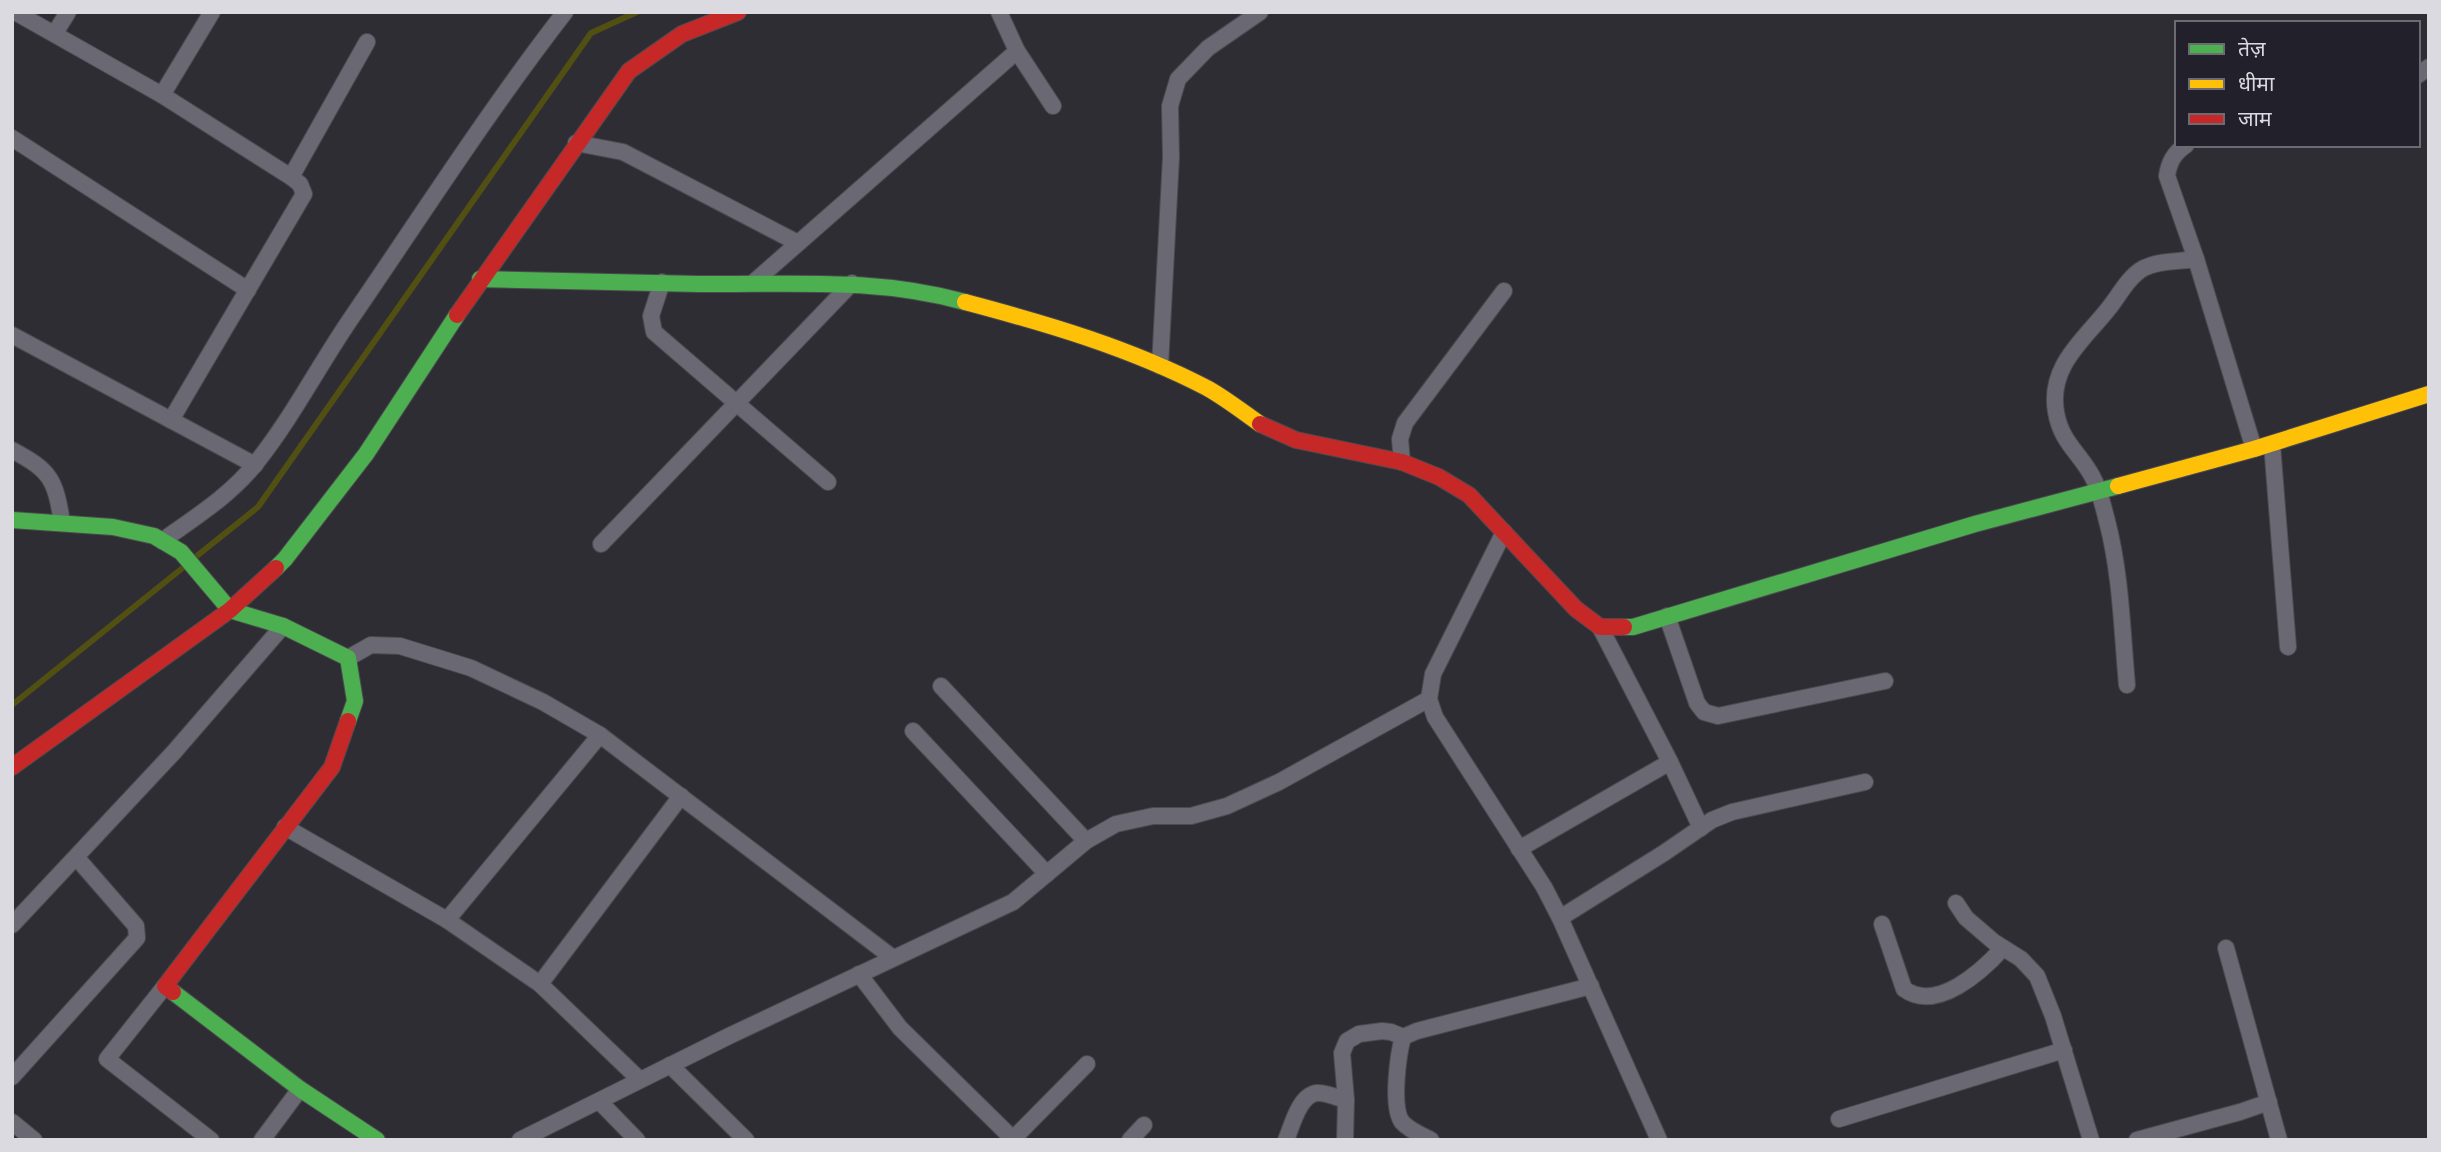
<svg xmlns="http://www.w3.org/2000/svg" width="2441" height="1152" font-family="'Fira Sans Condensed','Noto Sans Devanagari',sans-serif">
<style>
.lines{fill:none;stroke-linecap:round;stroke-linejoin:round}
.stream{stroke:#524f13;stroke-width:6}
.street-casing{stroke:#4b4a4e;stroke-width:18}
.fast-casing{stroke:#4b4a4e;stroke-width:18}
.slow-casing{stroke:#4b4a4e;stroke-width:18}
.jam-casing{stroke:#4b4a4e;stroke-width:18}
.street{stroke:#6a6973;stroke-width:16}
.fast{stroke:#4caf50;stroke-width:16}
.slow{stroke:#ffc107;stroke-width:16}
.jam{stroke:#c62828;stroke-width:16}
</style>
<rect width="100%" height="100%" fill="#2e2d33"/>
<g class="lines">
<!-- stream -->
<g class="stream">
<path d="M193,559L258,507L591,33L637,12"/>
<path d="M12,705L185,566"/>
</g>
<!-- street casing -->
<g class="street-casing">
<g id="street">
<path d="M15,12L162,95L291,177L367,42"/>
<path d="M999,12L1017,51L1053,106"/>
<path d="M55,33L68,12"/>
<path d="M2418,75L2429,67"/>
<path d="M162,95L212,12"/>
<path d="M12,138L248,290"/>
<path d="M576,143L623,152L798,243"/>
<path d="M2186,145C2174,153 2169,162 2167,176L2196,259L2254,449"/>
<path d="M662,282L651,316L654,332L828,482"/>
<path d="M754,282L1017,51"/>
<path d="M12,335L255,465"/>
<path d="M1160,366L1171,157L1170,106L1178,79L1208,48L1260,12"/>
<path d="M171,420L304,194L300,184L291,177"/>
<path d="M2272,444L2288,647"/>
<path d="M12,450C51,471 55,479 62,522"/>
<path d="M1402,462L1400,439L1405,423L1504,291"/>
<path d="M1504,532L1433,674L1429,699L1435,717L1544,887L1560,918L1659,1140"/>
<path d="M162,541C194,518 231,495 256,463C292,418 319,365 352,317C422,215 489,110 565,12"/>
<path d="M601,544L852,283"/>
<path d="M1667,616L1697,703L1704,712L1718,716L1885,681"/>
<path d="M1600,627L1670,762L1701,828"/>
<path d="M348,658L371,645L400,646L471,668L543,702L600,735L893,958"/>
<path d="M2127,685C2122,631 2121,574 2107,521C2103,506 2100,490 2092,476C2079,452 2061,442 2056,412C2048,366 2084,340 2109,308C2120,294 2129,276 2144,268C2160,260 2179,262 2196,259"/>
<path d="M941,686L1086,841"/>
<path d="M913,731L1047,874"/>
<path d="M285,827L447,920L540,984L640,1080"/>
<path d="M1519,849L1670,762"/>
<path d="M1956,903L1966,918L1994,942L2021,959L2037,976L2053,1016L2091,1140"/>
<path d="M1560,918L1664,853L1712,820L1732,812L1865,782"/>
<path d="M447,920L600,735"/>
<path d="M1882,924L1904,989C1937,1013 1982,971 2003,948"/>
<path d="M12,925L174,752L283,626"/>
<path d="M2226,948L2279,1140"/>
<path d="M859,974L900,1028L1014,1140"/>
<path d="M540,984L681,796"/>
<path d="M165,986L107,1059L211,1140"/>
<path d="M670,1065L746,1140"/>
<path d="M12,1077L137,938L136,926L76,857"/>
<path d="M599,1101L637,1140"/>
<path d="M1839,1119L2064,1050"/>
<path d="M12,1122L34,1140"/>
<path d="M1013,1139L1087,1064"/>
<path d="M262,1140L300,1089"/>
<path d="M520,1140L729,1036L1013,902L1086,841L1116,824L1153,816H1191L1227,806L1279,782L1429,699"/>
<path d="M1130,1140L1144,1125"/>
<path d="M1286,1140C1292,1126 1299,1095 1317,1093C1325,1092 1338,1098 1346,1100"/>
<path d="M1345,1140L1346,1100L1342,1053L1347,1041L1359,1034L1382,1031L1391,1032L1403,1037"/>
<path d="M1431,1140C1421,1135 1409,1130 1402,1122C1391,1107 1398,1055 1403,1037L1417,1031L1591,986"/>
<path d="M2137,1140L2240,1112L2269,1102"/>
</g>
</g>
<!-- fast casing -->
<g class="fast-casing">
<g id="fast">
<path d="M480,279C553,281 626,283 699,284C791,285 874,277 965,302"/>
<path d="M12,520L113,527L154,536L181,552L230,610L283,626L348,658L355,701L348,721"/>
<path d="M276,568L285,559L366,454L457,315"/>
<path d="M1624,627H1633L1975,524L2118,486"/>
<path d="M173,992L300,1089L377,1140"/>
</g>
</g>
<!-- slow casing -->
<g class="slow-casing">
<g id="slow">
<path d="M965,302C1048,324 1130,348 1207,388C1225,398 1243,412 1260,424"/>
<path d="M2118,486L2254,449L2429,394"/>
</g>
</g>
<!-- jam casing -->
<g class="jam-casing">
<g id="jam">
<path d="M457,315L629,71L682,34L738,12"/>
<path d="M1260,424L1296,440L1402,462L1439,477L1469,495L1576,609L1600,627H1624"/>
<path d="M12,767L230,610L276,568"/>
<path d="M173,992L165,986L332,767L348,721"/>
</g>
</g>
<!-- street -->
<use href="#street" class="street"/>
<!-- fast -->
<use href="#fast" class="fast"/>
<!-- slow -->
<use href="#slow" class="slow"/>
<!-- jam -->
<use href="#jam" class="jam"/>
</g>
<!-- border -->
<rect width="2441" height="1152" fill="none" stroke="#dbdae1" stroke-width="28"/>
<!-- legend -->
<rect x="2175" y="21" width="245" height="126" fill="#22212b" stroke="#6c6b74" stroke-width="2"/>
<rect x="2189" y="44" width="35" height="10" fill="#4caf50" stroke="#6c6b74" stroke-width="2"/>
<text x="2238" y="56" font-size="21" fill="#dbdae1">तेज़</text>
<rect x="2189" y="79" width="35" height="10" fill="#ffc107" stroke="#6c6b74" stroke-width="2"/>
<text x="2238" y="91" font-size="21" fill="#dbdae1">धीमा</text>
<rect x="2189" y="114" width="35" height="10" fill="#c62828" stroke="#6c6b74" stroke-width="2"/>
<text x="2238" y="126" font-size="21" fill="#dbdae1">जाम</text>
</svg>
